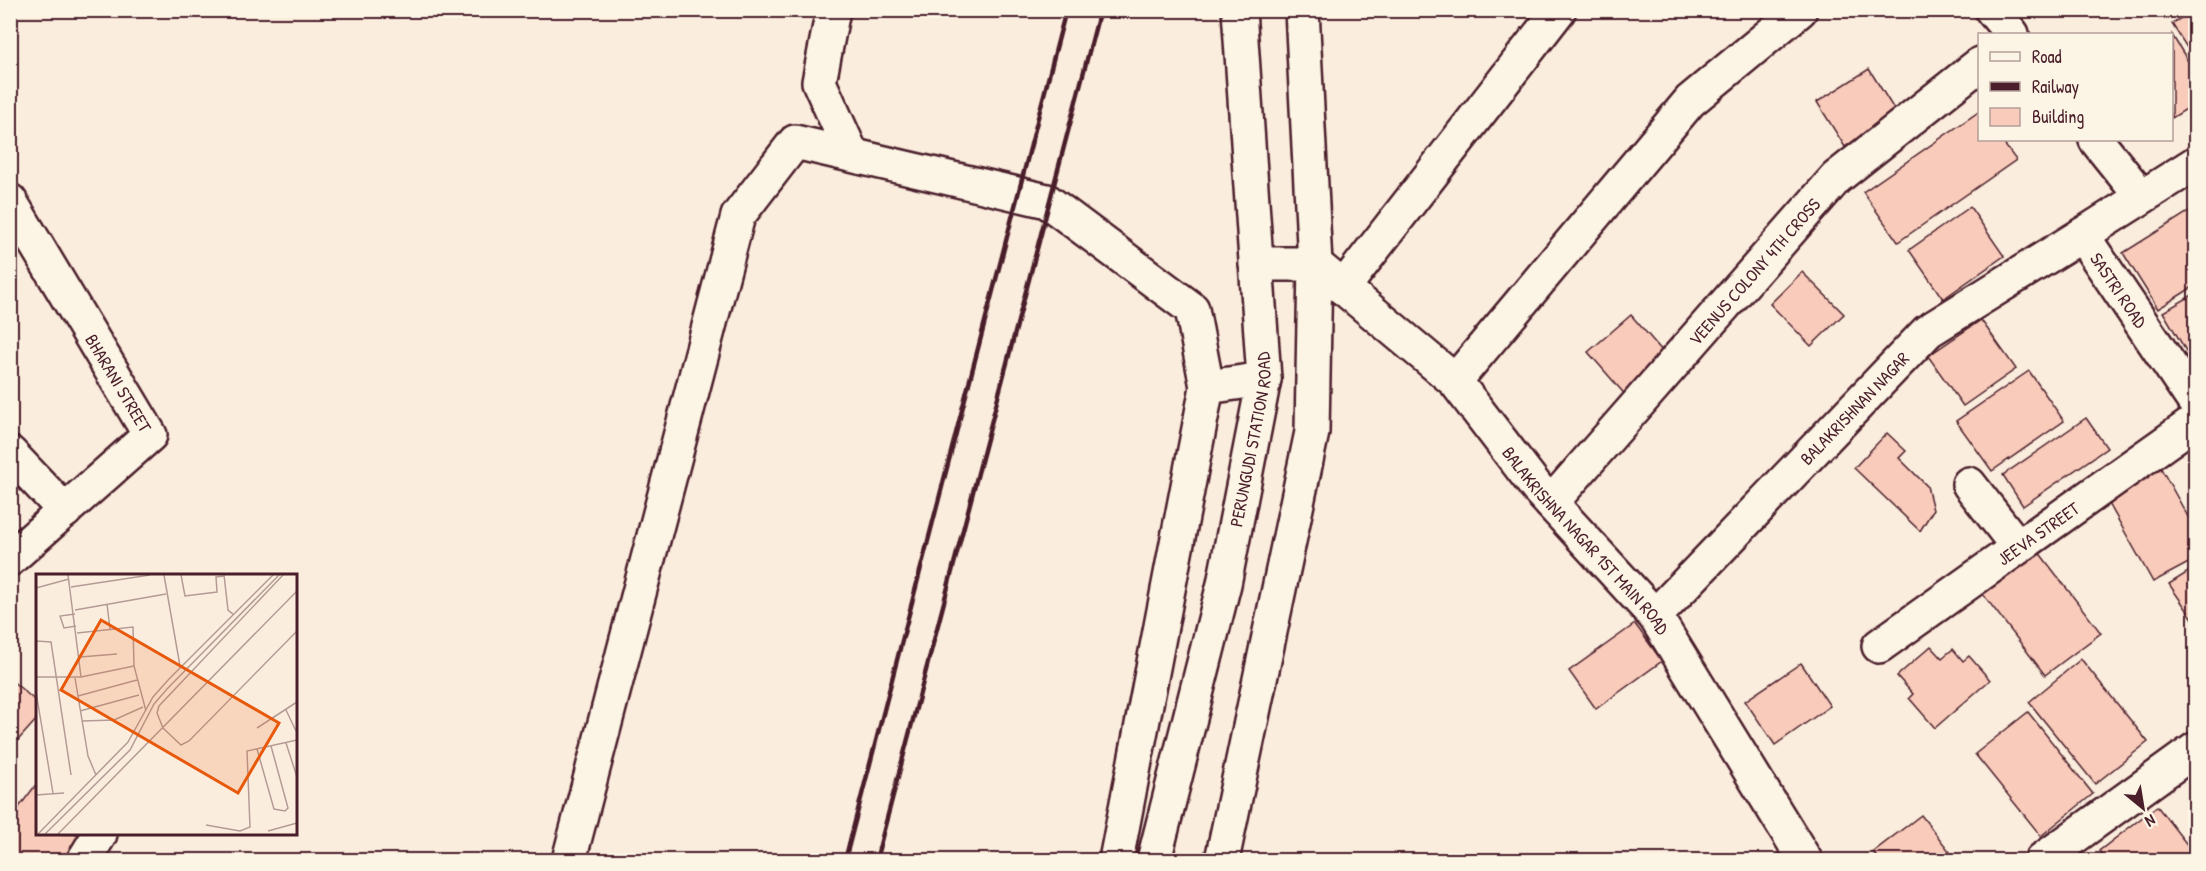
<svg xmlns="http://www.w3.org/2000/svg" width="2206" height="871" font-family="'Patrick Hand',sans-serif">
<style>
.building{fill:#f9cbbb;stroke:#4a1f2b;stroke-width:1.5}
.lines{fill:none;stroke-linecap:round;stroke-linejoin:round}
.minor-casing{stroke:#4a1f2b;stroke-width:38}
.minor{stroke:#fcf5e5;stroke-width:33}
.rail{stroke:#4a1f2b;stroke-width:4.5}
.labels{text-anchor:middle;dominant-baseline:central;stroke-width:6;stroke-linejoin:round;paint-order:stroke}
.street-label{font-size:18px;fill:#4a1f2b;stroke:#fcf5e5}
.inset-road{fill:none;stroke:#b49b96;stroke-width:1.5}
.view{fill:#e8590c;fill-opacity:0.15;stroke:#e8590c;stroke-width:3}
.inset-edge{fill:none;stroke:#4a1f2b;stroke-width:3}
</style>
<rect width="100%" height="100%" fill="#fbeddd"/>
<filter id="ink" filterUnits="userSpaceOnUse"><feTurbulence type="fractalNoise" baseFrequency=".0167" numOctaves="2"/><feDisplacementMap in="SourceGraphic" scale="12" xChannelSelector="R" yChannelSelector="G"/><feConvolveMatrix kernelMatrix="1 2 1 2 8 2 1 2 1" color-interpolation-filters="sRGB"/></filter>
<g filter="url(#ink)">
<!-- building -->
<g class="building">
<path d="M2193,10H2196V62L2172,24Z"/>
<path d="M2172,35L2196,74V103L2172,118Z"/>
<path d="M1869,69L1897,114L1845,147L1817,102Z"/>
<path d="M1980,111V140H2001L2016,160L1898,242L1863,192Z"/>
<path d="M1970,207L2004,256L1943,299L1909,250Z"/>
<path d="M2196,207V285L2158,309L2123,253Z"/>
<path d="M1802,272L1844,314L1811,346L1770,304Z"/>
<path d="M2196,293V352L2189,356L2163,312Z"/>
<path d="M1631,315L1670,360L1628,398L1588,352Z"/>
<path d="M1981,320L2016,369L1963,406L1928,356Z"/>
<path d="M2029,371L2064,421L1992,471L1956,421Z"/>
<path d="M2086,418L2107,448L2023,506L2003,475Z"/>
<path d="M1887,433L1906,451L1899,458L1927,486L1933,510L1920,531L1854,468Z"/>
<path d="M2158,463L2196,531V559L2153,582L2103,493Z"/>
<path d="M2038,551L2101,633L2045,675L1982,593Z"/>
<path d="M2196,567V623L2169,584Z"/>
<path d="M1635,624L1662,661L1596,709L1569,671Z"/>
<path d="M1931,646L1942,658L1953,649L1963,661L1969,656L1990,680L1935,728L1909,698L1913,694L1897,676Z"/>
<path d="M2081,659L2148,742L2095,784L2029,702Z"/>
<path d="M1801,663L1830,706L1775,745L1745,701Z"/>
<path d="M10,679L38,703V718L10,749Z"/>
<path d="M2028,712L2093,794L2041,836L1975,754Z"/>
<path d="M38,782V834H84L64,860H19L10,854V819Z"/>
<path d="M2157,806L2196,856V860H2106L2099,851Z"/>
<path d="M1921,815L1950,852L1939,860H1879L1873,852Z"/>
</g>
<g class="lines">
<!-- minor casing -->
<g class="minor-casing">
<g id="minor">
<path d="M833,10L819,82L852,155"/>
<path d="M1992,10L2012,34"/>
<path d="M2096,140L2141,196"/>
<path id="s1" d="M2196,163L2082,235L2196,404"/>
<path id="s2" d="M10,201L150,435L10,559"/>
<path id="s3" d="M1256,264H1315L1455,381L1537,488L1655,616L1805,860"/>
<path d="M1343,288L1559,10"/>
<path d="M1455,381L1690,101L1800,10"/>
<path d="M1207,387L1264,379"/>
<path d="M10,453L65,511"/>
<path d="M1969,484L2018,547"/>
<path id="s4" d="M1551,503L1836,178L1980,64"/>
<path id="s5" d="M1655,616L1928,331L2082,235"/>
<path id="s6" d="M1879,646L2196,421"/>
<path d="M84,860L100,834"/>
<path d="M569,860L738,216L795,142L1047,201L1192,309L1207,387L1116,860"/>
<path id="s7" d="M1154,860L1224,584L1264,379L1239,10"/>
<path d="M1222,860L1312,432L1315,264L1302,10"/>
<path d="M2042,860L2196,749"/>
</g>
</g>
<!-- minor -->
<use href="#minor" class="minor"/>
<!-- rail -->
<g class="rail">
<path d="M845,860L1066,10"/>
<path d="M876,860L1100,10"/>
</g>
</g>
</g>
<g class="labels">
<!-- street labels -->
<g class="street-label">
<text stroke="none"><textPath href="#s4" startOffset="308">VEENUS COLONY 4TH CROSS</textPath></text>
<text stroke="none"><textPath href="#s1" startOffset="201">SASTRI ROAD</textPath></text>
<text stroke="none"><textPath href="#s2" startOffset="212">BHARANI STREET</textPath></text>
<text stroke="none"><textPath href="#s5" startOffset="288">BALAKRISHNAN NAGAR</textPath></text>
<text stroke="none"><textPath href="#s7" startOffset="432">PERUNGUDI STATION ROAD</textPath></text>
<text stroke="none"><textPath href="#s6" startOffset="195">JEEVA STREET</textPath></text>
<text stroke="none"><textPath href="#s3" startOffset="448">BALAKRISHNA NAGAR 1ST MAIN ROAD</textPath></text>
</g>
</g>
<!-- overview -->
<g transform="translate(36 574)">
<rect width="261" height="261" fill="#fbeddd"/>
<path class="inset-road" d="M128,1L144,92M145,1L149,22L181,18L180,3L188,2M188,1L192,36L198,41M247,1L123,132L121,139L127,154L145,171L153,167L261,57M35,13L114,1M0,14L33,5M71,30L74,55M39,36L130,20M39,40L24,42L28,54L40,52M41,59L97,53L98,92L110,137M0,67L15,68L35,201M44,83L81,80M0,103H45L32,1M45,103L98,92M39,104L52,182L60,201M0,118L17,219M42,122L101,106M250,136L260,157M44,137L103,121M46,147L78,146L107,133M221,154L261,128M250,169L261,203M221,175L238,235L249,237L252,234L235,172M0,221L28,219M170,251L204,257L214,253L211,177L261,166M232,257L261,249M2,260L92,168L117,123L133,105L237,1M9,260L94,176L118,130L131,115L243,1M22,260L261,17"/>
<path class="view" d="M65,46L243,149L202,219L25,116Z"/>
<rect width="261" height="261" class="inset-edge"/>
</g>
<!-- margin -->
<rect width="2206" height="871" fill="none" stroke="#fcf5e5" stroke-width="36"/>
<rect x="18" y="18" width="2170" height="835" fill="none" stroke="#4a1f2b" stroke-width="2" filter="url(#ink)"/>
<!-- legend -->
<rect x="1978" y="33" width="195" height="108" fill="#fcf5e5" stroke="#b59f9b" stroke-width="1.5"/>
<rect x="1990" y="52" width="30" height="9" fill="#fcf5e5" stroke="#b59f9b" stroke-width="1.5"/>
<text x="2032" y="63" font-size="18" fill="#4a1f2b">Road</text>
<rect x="1990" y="82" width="30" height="9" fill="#4a1f2b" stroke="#b59f9b" stroke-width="1.5"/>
<text x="2032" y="93" font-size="18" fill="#4a1f2b">Railway</text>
<rect x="1990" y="108" width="30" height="18" fill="#f9cbbb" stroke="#b59f9b" stroke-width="1.5"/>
<text x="2032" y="123" font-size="18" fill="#4a1f2b">Building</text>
<!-- north arrow -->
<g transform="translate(2143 808) rotate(150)" stroke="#fcf5e5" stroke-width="4.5" paint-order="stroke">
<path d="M0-4.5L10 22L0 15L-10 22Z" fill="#4a1f2b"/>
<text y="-9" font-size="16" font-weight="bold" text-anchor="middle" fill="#4a1f2b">N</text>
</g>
</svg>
